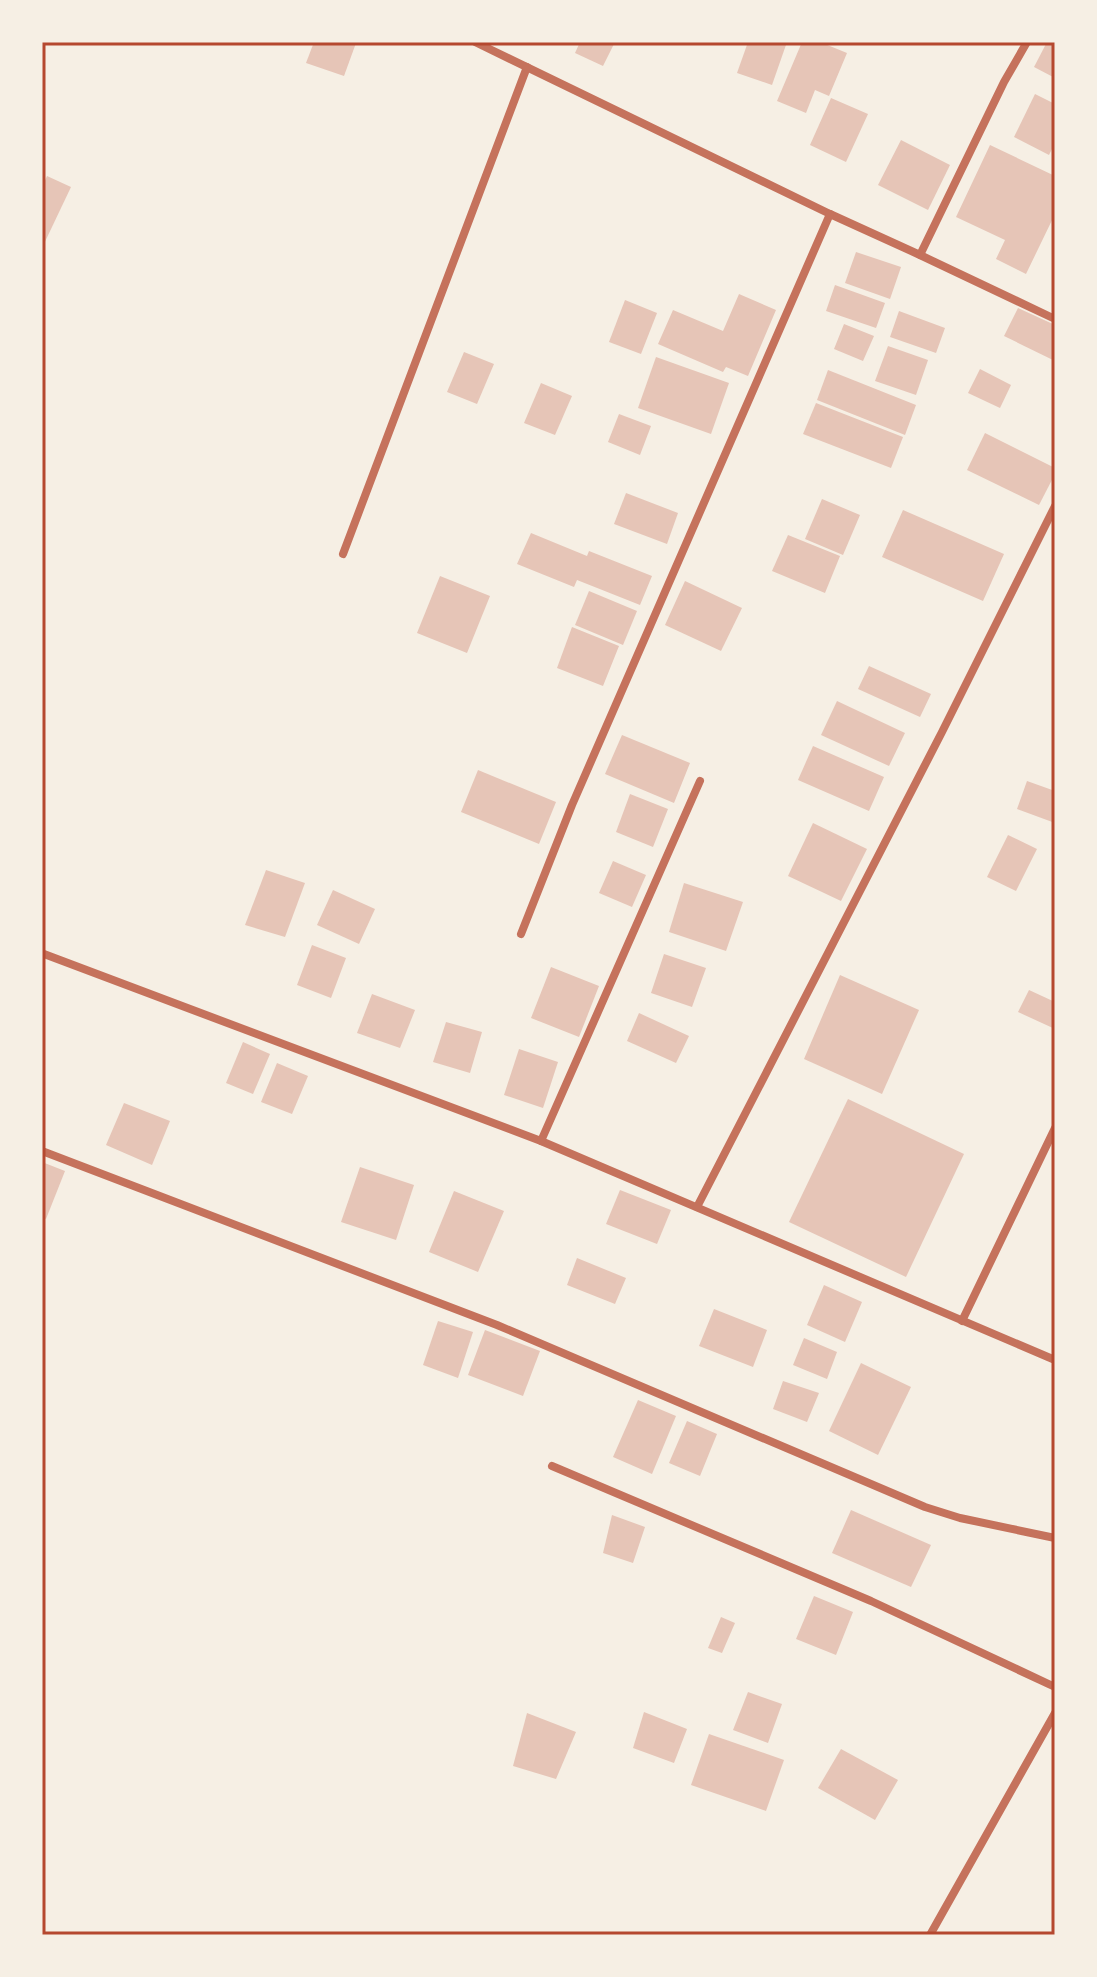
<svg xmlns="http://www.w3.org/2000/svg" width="1097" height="1977" font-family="Commissioner,sans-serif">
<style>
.building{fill:#e6c5b7}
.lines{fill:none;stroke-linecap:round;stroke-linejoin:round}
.minor{stroke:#c5725c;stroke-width:8}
.neatline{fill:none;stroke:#b5482f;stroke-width:3}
</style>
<rect width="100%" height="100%" fill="#f6efe4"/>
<!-- building -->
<g class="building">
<path d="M314,42L356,43L344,76L306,63Z"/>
<path d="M580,42H615L603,66L575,53Z"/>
<path d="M748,42H787L772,85L737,73Z"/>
<path d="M802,42H820L847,53L829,96L815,90L806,113L777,101Z"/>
<path d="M1047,42H1055V78L1034,67Z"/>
<path d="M1035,94L1055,104V143L1049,155L1014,137Z"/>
<path d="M831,98L868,114L846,162L810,145Z"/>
<path d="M901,140L950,165L928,210L878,185Z"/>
<path d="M990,145L1055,176V214L1026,274L996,259L1005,240L956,217Z"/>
<path d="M47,176L71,187L42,248V187Z"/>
<path d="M856,252L901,267L890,299L845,283Z"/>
<path d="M835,285L885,303L876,328L826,311Z"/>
<path d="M739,294L776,310L748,376L726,367L723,372L658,344L673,310L723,331Z"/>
<path d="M625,300L657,313L641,354L609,342Z"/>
<path d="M1018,308L1055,325V361L1004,336Z"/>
<path d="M899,311L945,328L936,353L890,337Z"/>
<path d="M844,324L874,336L863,361L834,349Z"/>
<path d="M888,346L928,360L916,395L875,381Z"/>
<path d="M464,352L494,364L477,404L447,392Z"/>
<path d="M656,357L729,383L711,434L638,408Z"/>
<path d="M980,369L1011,385L1000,408L968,393Z"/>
<path d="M828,370L916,405L905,435L817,400Z"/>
<path d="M541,383L572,396L555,435L524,423Z"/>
<path d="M816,403L903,437L891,468L803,434Z"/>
<path d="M619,414L651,426L640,455L608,442Z"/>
<path d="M985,433L1055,468V474L1039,505L967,470Z"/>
<path d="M626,493L678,513L667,544L614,524Z"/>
<path d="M822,499L860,515L843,555L805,539Z"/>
<path d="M903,510L1004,554L983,601L882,557Z"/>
<path d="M531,533L587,556L589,551L652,576L640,605L577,580L574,587L517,564Z"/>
<path d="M788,535L840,556L825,593L772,571Z"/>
<path d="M440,576L490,596L467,653L417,633Z"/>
<path d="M685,581L742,608L721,651L665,625Z"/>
<path d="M589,591L637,611L623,645L575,625Z"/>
<path d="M572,627L619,646L603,686L557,668Z"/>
<path d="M869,666L931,694L920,717L858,689Z"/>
<path d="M837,701L905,733L889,766L821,735Z"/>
<path d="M622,735L690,763L674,803L605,774Z"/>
<path d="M813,746L884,777L869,811L798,780Z"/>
<path d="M478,770L556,802L539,844L461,812Z"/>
<path d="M1027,781L1055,791V823L1017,809Z"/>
<path d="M630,794L668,809L653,847L616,832Z"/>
<path d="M813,823L867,849L841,901L788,876Z"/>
<path d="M1008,835L1037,849L1016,891L987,877Z"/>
<path d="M613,861L646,875L632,907L599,893Z"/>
<path d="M266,870L305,883L285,937L245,925Z"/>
<path d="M684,883L743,902L726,951L669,932Z"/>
<path d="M333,890L375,909L359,944L317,925Z"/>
<path d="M312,945L346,958L331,998L297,985Z"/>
<path d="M664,954L706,968L692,1007L651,993Z"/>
<path d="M551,967L599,986L579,1037L531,1018Z"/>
<path d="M840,975L919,1010L882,1094L804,1059Z"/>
<path d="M1029,990L1055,1002V1029L1018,1012Z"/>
<path d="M372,994L415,1010L400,1048L357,1033Z"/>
<path d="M639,1013L689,1036L676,1063L627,1041Z"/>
<path d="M446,1022L482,1032L470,1073L433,1062Z"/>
<path d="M243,1042L270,1054L253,1094L226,1083Z"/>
<path d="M519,1049L558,1062L543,1108L504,1095Z"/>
<path d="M277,1063L308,1076L292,1114L261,1102Z"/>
<path d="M848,1099L964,1154L906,1277L789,1222Z"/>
<path d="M124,1103L170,1121L152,1165L106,1145Z"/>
<path d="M42,1162L65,1171L46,1219L42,1217Z"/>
<path d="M360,1167L414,1185L396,1240L341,1222Z"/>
<path d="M620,1190L671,1210L657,1244L606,1224Z"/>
<path d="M454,1191L504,1211L478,1272L429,1252Z"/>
<path d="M577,1258L626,1278L615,1304L567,1285Z"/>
<path d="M824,1285L862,1302L845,1342L807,1325Z"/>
<path d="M714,1309L767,1330L753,1367L699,1346Z"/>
<path d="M438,1321L473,1332L458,1378L423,1365Z"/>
<path d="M485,1330L540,1351L523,1396L468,1375Z"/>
<path d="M804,1338L837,1352L827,1379L793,1365Z"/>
<path d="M861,1363L911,1387L878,1455L829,1431Z"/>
<path d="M783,1381L819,1393L807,1422L773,1409Z"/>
<path d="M638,1400L676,1416L652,1474L613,1457Z"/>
<path d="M687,1421L717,1434L700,1476L669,1463Z"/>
<path d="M851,1510L931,1545L911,1587L832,1553Z"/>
<path d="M612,1515L645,1527L633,1563L603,1553Z"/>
<path d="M814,1596L853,1612L836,1655L796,1639Z"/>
<path d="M721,1617L735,1623L722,1653L708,1648Z"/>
<path d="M748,1692L782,1704L768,1743L733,1730Z"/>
<path d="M644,1712L687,1729L674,1763L633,1748Z"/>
<path d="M527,1713L576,1732L556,1779L513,1766Z"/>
<path d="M709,1734L784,1760L766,1811L691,1785Z"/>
<path d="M841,1749L898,1780L875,1820L818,1788Z"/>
</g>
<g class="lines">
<!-- minor -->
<g class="minor">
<path d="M475,42L830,214L920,255L1055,319"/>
<path d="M920,255L1004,82L1027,42"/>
<path d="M343,554L527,67"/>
<path d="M521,934L572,805L830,214"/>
<path d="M44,954L541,1141L1055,1360"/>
<path d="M541,1141L700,781"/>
<path d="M42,1151L497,1325L925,1507L960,1518L1055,1538"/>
<path d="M697,1207L942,732L1055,506"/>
<path d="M962,1321L1055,1128"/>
<path d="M552,1466L871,1601L1055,1687"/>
<path d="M930,1935L1055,1713"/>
</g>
</g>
<!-- border -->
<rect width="1097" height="1977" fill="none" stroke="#f6efe4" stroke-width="88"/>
<rect x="44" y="44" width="1009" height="1889" class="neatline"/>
</svg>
